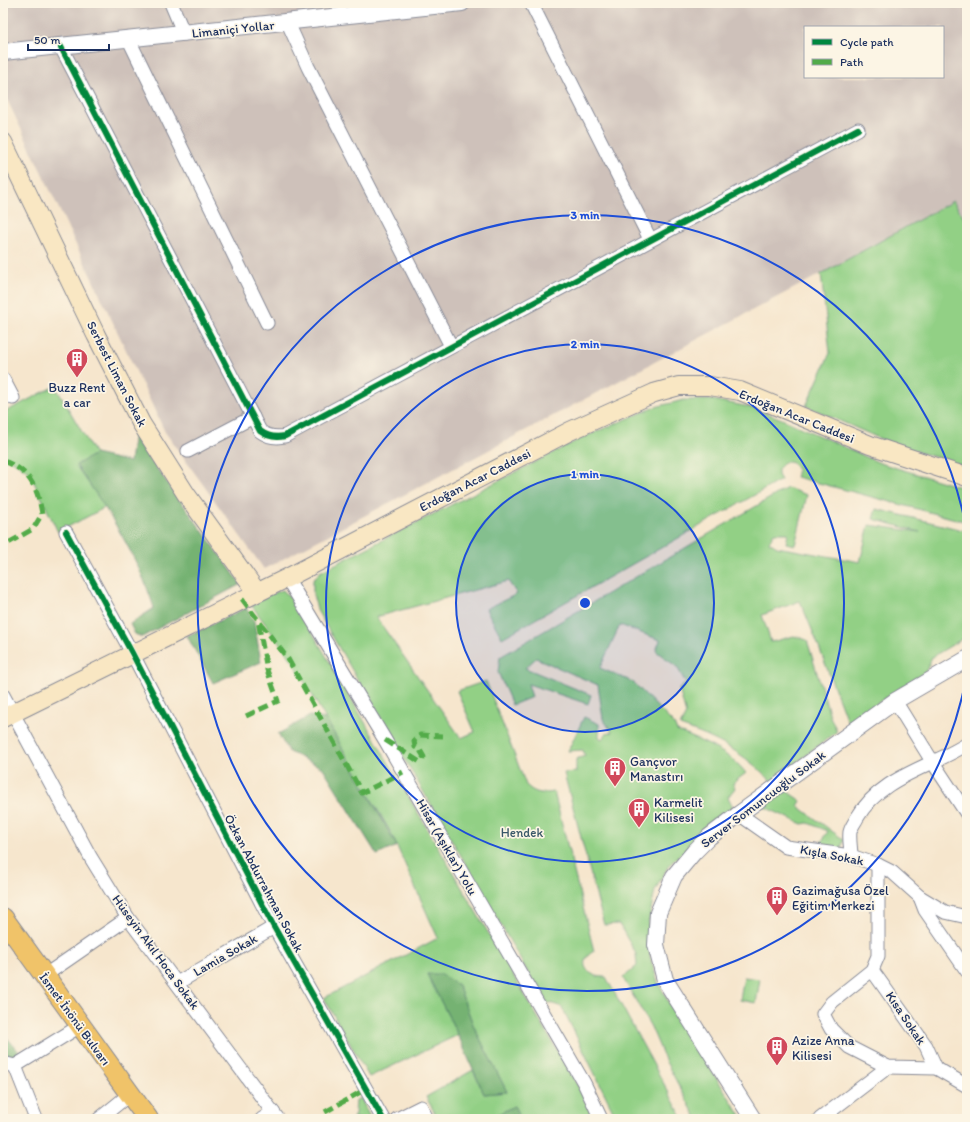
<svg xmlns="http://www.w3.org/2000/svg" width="970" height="1122" font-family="Itim,sans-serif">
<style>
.industrial{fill:#cec1ba;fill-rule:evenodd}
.green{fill:#92d085;stroke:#568072}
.forest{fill:#75b272;stroke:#487068}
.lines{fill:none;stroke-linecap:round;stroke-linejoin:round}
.minor-casing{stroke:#888a96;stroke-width:15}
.tertiary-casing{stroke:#888a96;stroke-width:18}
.secondary-casing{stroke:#888a96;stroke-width:20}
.primary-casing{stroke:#888a96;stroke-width:22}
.minor{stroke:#fff;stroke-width:13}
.tertiary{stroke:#fff;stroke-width:16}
.secondary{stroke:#f9e7c3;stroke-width:18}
.primary{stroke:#f0c369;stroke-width:20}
.quiet{stroke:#52ab49;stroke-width:5;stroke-dasharray:10 5;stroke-linecap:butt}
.cycleway-casing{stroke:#fcf5e5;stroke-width:8}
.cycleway{stroke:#00873e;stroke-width:6}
.ring{fill:none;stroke:#1d4ed8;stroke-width:2}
.labels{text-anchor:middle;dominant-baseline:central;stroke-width:3.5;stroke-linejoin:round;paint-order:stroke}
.street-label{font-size:13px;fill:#1b2f5e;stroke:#fcf5e5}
.poi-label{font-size:13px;fill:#1b2f5e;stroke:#fcf5e5;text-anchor:start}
.park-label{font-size:13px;fill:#395768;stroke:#fcf5e5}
.centre{fill:#1d4ed8;stroke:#fcf5e5;stroke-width:2}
.ring-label{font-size:12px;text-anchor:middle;font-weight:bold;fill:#1d4ed8;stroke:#fcf5e5;stroke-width:3.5;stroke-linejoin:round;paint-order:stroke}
</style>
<rect width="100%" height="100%" fill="#fcf5e5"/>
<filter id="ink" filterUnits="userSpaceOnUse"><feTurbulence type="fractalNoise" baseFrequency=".025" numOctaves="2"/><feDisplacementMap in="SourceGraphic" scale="8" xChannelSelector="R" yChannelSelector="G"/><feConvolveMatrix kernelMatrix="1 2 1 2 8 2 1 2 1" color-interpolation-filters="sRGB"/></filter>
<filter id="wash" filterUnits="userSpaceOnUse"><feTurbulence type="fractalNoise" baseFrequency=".012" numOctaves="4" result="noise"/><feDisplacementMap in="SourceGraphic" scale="16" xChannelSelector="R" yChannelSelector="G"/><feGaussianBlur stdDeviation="0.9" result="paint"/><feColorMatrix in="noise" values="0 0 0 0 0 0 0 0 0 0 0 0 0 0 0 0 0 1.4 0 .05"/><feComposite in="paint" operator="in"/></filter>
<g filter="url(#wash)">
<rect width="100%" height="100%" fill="#f6e6cd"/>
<!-- industrial -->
<path class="industrial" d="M3,3H967V223L953,201L821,274L264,569L165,432L4,93ZM805,27H943V77H805Z"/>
<!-- green -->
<g class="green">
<path d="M953,201L967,223V467L890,443L806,406L830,353L821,274Z"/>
<path d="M55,386L95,454L76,466L106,507L58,532L29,472L3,455V413Z"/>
<path d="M684,400H713L750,407L782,419L880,463L967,489V522L796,477C800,468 794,461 785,462L778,469V475L781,480L502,638L486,609L517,594L508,581L376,617L461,738L475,732L457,691L486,681L526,785C535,794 542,794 554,792L594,951C575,962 588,978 606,977L683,1119H617L562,1007L544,1001L477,883L318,612L313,595V580L320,572L584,437L655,407Z"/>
<path d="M787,488L807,495L795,545L786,543L788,533H774L769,542L777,547L860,562L869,525L920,532L873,519L876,509L967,531V636L932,657L926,671L848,723L815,637L800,601L762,615L771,642L794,636L807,640L831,719L837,731L772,782C743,752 719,740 680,726L686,714L679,689L686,683L677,667L656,651L660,640L620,625L600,668L633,682L674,724L677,731C701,741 730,752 746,773L733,783L735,788L728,797L733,807L669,865L655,890L648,925L650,957L658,982L676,1016L743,1119H697L666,1062L651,1027L623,978L637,966L636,954L619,924L604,925L564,773L576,772V759L585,756L583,750L568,751L584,717L599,724V737L602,739L606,734L612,732L603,719L598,685L536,658L525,668L591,695L588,704L528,684L532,697L512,705L498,672L500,657Z"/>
<path d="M283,590L295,603L578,1086L594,1119H521L514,1106L489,1119H438L426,1097L473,1070L484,1094L507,1092L474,1027L458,985L427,974L458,1035L369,1077L324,998L438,938L391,833L292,660L252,606L268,595Z"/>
<path d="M785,790L801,801L798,806L844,840L840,850L819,846L828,831L808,823L802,824L762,806Z"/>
<path d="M744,977L760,979L756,1003L740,1000Z"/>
<path d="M361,1098L370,1118V1119L353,1118L355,1114L356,1100Z"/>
</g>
<!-- forest -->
<g class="forest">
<path d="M134,432L148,456L241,584L142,637L135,634L130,624L154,608C138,556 107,509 76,465L95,454L130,462Z"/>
<path d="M246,608L254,621L261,662L213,683L187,636Z"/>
<path d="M310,716L326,719L397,846L377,855L323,768L289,752L278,734Z"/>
<path d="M427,974H440L458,985L474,1027L507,1092L484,1094L458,1035Z"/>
<path d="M3,1033L20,1053L12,1056L3,1053Z"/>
<path d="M514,1106L521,1119H489Z"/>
</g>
</g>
<g filter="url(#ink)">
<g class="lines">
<!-- minor casing -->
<g class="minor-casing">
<g id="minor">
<path d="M171,3L184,34"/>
<path d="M531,3L650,239"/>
<path d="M288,23L308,67L451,346"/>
<path d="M129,40L267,323"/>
<path d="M61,47L260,431C268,437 276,438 285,436L858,129"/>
<path d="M3,379L13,398"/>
<path d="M188,451L253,417"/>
<path d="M66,532L132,653L274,927L383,1119"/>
<path d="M287,578L385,740L584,1083L601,1119"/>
<path d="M3,695L91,858L128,918L278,1119"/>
<path d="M895,701L932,761L967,814"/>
<path d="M739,814L786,847L851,856L878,865L892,872L920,897L945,912L967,917"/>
<path d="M851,856C851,849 849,839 850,832C851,827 855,822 857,818C881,776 930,768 967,744"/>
<path d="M878,865V956L872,970L832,1002L823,1014L831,1029L849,1047L888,1067L936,1068L967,1086"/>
<path d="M920,897L925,910L967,971"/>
<path d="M872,970L926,1046L936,1068"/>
<path d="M44,976L128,918"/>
<path d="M177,983L274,927"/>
<path d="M3,1063L15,1066L80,1026"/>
<path d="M15,1066L36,1119"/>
<path d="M99,1119L130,1094"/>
<path d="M262,1119L273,1112"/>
<path d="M397,1119L421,1107L427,1119"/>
<path d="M820,1119L888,1067"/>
</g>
</g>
<!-- tertiary casing -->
<g class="tertiary-casing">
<g id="tertiary">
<path d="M3,52L462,3"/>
<path d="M753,1119L665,980L656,945L658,913L674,876L694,852L709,837L739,814L895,701L967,659"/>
</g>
</g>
<!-- secondary casing -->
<g class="secondary-casing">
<g id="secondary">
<path d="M3,142L96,335L141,423L186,494L257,592"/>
<path d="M3,718L287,578L570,431L654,393L679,386H710L740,391L870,445L967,477"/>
</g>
</g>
<!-- primary casing -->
<g class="primary-casing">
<path id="primary" d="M3,918L148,1119"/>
</g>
<!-- minor -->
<use href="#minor" class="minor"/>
<!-- tertiary -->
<use href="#tertiary" class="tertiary"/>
<!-- secondary -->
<use href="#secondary" class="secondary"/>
<!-- primary -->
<use href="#primary" class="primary"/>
<!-- quiet -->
<g class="quiet">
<path d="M3,461C29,469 38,488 42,514L33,529L3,546"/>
<path d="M242,599L288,659L362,793L403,772"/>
<path d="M246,716L278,701L267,670L258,621"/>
<path d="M385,740L420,762L424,757L420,750L415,747L414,741L420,735L443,736"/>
<path d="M325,1112L366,1089"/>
</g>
<!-- cycleway casing -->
<g class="cycleway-casing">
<g id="cycleway">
<path d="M61,47L260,431C268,437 276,438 285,436L858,129"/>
<path d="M66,532L132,653L274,927L383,1119"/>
</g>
</g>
<!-- cycleway -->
<use href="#cycleway" class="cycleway"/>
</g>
</g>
<!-- distance rings -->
<circle cx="585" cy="603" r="129" fill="#1d4ed8" fill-opacity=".12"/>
<g class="ring">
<circle cx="585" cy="603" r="129"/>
<circle cx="585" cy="603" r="259"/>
<path d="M967 674A388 388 0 1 1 967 532"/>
</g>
<!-- icons -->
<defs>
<g id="building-pin" transform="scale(1.15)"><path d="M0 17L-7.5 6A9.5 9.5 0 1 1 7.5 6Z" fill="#d1495b" stroke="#fcf5e5"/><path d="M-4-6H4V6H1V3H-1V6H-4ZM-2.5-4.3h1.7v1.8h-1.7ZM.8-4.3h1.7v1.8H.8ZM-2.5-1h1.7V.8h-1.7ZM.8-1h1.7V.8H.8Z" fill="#fff"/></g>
</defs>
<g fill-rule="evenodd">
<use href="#building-pin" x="77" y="359"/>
<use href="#building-pin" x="615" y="768"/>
<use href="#building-pin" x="639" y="809"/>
<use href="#building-pin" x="777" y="897"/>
<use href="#building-pin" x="777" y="1047"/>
</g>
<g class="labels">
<!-- street labels -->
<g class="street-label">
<text transform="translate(233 29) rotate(-6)">Limaniçi Yollar</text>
<text transform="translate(117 374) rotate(63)">Serbest Liman Sokak</text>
<text transform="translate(797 416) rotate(22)">Erdoğan Acar Caddesi</text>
<text transform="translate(475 480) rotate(-27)">Erdoğan Acar Caddesi</text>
<text transform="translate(763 799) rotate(-37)">Server Somuncuoğlu Sokak</text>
<text transform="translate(447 847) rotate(60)">Hisar (Aşıklar) Yolu</text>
<text transform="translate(832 855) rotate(11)">Kışla Sokak</text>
<text transform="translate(264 883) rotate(62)">Özkan Abdurrahman Sokak</text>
<text transform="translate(156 952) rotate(54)">Hüseyin Akıl Hoca Sokak</text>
<text transform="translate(225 955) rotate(-30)">Lamia Sokak</text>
<text transform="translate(906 1018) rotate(56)">Kısa Sokak</text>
<text transform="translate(75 1019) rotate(54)">İsmet İnönü Bulvarı</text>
</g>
<!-- poi labels -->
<g class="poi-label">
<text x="77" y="387" text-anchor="middle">Buzz Rent<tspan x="77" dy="15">a car</tspan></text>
<text x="630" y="761">Gançvor<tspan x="630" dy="15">Manastırı</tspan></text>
<text x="654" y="802">Karmelit<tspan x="654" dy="15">Kilisesi</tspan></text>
<text x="792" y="890">Gazimağusa Özel<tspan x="792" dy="15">Eğitim Merkezi</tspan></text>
<text x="792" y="1040">Azize Anna<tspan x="792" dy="15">Kilisesi</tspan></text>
</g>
<!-- park labels -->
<g class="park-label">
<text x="522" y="832">Hendek</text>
</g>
</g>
<circle cx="585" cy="603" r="6" class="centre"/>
<g class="ring-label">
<text x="585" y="219">3 min</text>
<text x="585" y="348">2 min</text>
<text x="585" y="478">1 min</text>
</g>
<!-- margin -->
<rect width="970" height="1122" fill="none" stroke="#fcf5e5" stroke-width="16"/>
<!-- legend -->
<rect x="804" y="26" width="140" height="52" fill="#fcf5e5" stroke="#a2a6af"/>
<rect x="812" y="39" width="20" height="6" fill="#00873e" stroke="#a2a6af"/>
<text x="840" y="46" font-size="12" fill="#1b2f5e">Cycle path</text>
<rect x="812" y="59" width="20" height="6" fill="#52ab49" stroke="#a2a6af"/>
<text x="840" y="66" font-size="12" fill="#1b2f5e">Path</text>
<!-- scale -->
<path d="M28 44v6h81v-6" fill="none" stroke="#1b2f5e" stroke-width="2"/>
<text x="34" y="44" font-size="12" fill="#1b2f5e" stroke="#fcf5e5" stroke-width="3" paint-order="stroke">50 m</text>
</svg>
